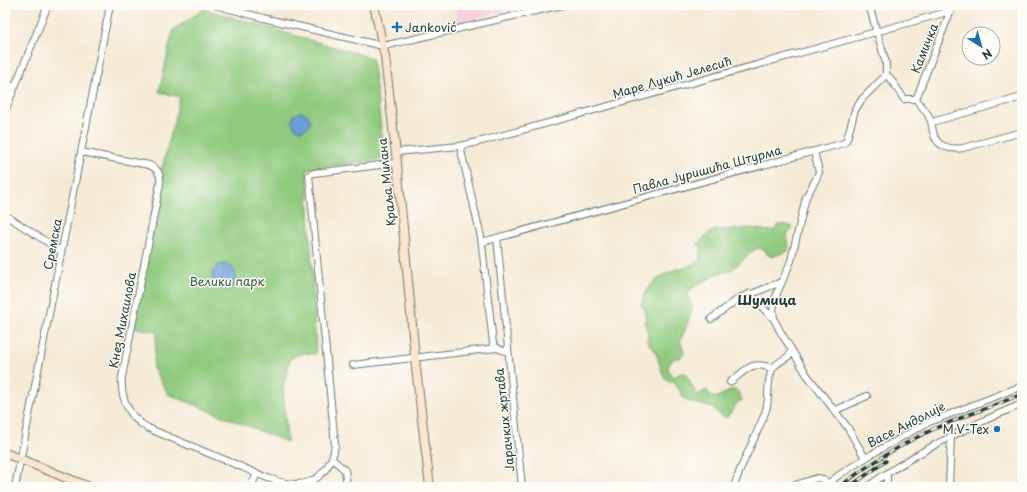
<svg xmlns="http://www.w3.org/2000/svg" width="1027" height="492" font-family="'Playpen Sans',sans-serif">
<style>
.built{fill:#f4cfdc}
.green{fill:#90ca7e;stroke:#588459}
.water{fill:#6b9dd6;stroke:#456d85}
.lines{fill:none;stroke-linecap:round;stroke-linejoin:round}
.minor-casing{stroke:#6a7a6c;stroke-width:8}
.secondary-casing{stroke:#6a7a6c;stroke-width:10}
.minor{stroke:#fff;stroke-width:6}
.secondary{stroke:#fce5cf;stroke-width:8}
.rail-casing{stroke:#1f3d34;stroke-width:3.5}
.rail{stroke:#fdfcf7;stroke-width:2;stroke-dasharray:6;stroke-linecap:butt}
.poi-dot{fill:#1f6fb2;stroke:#fdfcf7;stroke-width:1.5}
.labels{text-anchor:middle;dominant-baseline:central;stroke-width:3;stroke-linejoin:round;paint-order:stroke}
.poi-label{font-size:12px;fill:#1f3d34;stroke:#fdfcf7;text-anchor:start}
.street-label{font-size:12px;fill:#1f3d34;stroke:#fdfcf7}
.park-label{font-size:12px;fill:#3b6046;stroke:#fdfcf7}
.neighbourhood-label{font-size:13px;font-weight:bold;fill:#1f3d34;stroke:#fdfcf7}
</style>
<rect width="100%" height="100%" fill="#fdfcf7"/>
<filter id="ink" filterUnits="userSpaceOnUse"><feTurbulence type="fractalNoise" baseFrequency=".025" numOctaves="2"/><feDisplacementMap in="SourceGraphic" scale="8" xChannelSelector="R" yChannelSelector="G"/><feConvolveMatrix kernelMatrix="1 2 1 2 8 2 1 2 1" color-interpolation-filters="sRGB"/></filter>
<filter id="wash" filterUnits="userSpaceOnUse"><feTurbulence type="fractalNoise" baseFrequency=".012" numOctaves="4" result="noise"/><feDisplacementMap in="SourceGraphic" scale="16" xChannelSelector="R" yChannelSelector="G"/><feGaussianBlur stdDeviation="0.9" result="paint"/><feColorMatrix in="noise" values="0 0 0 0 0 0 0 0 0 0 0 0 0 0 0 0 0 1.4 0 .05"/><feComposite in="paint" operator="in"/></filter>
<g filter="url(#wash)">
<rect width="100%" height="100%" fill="#f5ead5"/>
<!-- built -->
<path class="built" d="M454,5H529L458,23Z"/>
<!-- green -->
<g class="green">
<path d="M204,9L372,58L385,159L307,169L316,354L302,353L290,359L283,388L287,442L168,394L153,368L157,332L133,327L157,188L180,97L159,92L173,30Z"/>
<path d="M779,225H785L792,226V230L787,234C787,240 790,244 788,251L772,257L768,255L765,250L759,248L752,251L743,260L731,270L717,274L689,290L688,295L693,307L684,333L680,340L684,351V354L680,358H674L668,366L669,372L674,377L679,374L685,373L697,395L707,390L709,394L715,398L734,389L738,392L742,400L738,402L727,418L720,415L713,408L685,400L675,383L667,381L664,378L656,353L647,341L648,334L645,321L646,312L641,304C645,288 657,277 672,271C675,269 678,269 681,269C687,267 693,264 699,261L701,248L697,244L708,234L714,230L752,228L767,231L775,230Z"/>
</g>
<!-- water -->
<g class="water">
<circle cx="301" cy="121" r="9"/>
<circle cx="224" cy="276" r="12"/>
</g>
</g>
<g filter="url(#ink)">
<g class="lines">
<!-- minor casing -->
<g class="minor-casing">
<g id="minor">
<path d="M215,5L263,18L383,46L562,5"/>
<path d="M869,5L886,63V75"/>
<path d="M886,75L890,78L904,99H916"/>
<path d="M5,81L14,88"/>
<path d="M916,99C920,105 926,110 929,117C932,122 932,127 933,132C936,147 950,150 963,148L1022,132"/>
<path d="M916,99L953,5"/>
<path d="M5,111L48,5"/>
<path d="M932,122L1022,97"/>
<path d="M460,146L481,237L493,343C496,349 502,351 508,351"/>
<path d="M814,151L819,172L815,181L806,197L791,261L777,293L773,310L774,319L780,331L807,375L848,428L865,458"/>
<path d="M81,152L149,165C158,169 161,174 160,184L122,377C120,398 129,418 148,428C177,441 206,452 235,464C254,472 276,484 296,484C318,485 333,465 335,445L309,175L314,173L397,163"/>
<path d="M396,152L460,146L486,140L951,11"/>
<path d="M5,215L61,251"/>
<path d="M497,238L522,487"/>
<path d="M482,242L844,143L847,139L855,110L862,99L886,75"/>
<path d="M749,294L774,319"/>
<path d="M711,319L741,297L754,293L781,282"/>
<path d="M353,365L497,348"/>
<path d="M730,382C747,370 750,360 772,368"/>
<path d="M834,411L867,396"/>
<path d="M332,459L345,470L347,487"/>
<path d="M15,487L110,5"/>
<path d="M251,487L257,473"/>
<path d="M734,487C742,460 757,436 766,410C770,397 766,382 772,370C775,363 784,360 790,355L791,349"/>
<path d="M789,487L817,478L823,479L828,483"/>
<path d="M824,487L839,475L872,454L927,423L1022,386"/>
<path d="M867,487C914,453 969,426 1022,404"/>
<path d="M887,487V474"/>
<path d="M949,487L951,436"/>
<path d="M1021,487L1022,471"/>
</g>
</g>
<!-- secondary casing -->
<g class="secondary-casing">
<g id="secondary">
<path d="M374,5L385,57L397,163L416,368L430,487"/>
<path d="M5,453L89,487"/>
</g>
</g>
<!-- minor -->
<use href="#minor" class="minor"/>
<!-- secondary -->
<use href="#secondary" class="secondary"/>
<!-- rail casing -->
<g class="rail-casing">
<g id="rail">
<path d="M839,487C869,464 901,444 936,428C964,416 994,406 1022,394"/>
<path d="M849,487L886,461"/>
</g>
</g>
<!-- rail -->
<use href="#rail" class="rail"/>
</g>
</g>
<!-- markers -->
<g class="poi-dot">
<path d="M395 21h4v4h4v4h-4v4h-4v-4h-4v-4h4z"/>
<circle cx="997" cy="429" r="4"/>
</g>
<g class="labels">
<!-- poi labels -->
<g class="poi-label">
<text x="405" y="27">Janković</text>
<text x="989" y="429" text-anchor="end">M.V-Tex</text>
</g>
<!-- street labels -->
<g class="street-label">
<text transform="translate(924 48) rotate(-68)">Камичка</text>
<text transform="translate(672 77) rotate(-16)">Маре Лукић Јелесић</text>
<text transform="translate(707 169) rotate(-15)">Павла Јуришића Штурма</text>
<text transform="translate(386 182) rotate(-96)">Краља Милана</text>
<text transform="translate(52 244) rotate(-79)">Сремска</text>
<text transform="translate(122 320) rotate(-79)">Кнез Михаилова</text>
<text transform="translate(504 420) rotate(-96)">Јарачких жртава</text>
<text transform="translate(906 424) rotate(-27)">Васе Андолије</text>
</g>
<!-- park labels -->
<g class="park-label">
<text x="227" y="281">Велики парк</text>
</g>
<!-- neighbourhood labels -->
<g class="neighbourhood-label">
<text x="767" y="299">Шумица</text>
</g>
</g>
<!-- margin -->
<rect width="1027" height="492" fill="none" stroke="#fdfcf7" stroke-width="20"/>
<!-- north arrow -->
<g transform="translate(981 46) rotate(143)"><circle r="19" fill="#fdfcf7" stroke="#a4b0a9"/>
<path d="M0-3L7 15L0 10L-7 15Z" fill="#1f6fb2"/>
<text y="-6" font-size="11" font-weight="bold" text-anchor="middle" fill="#1f3d34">N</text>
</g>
</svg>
